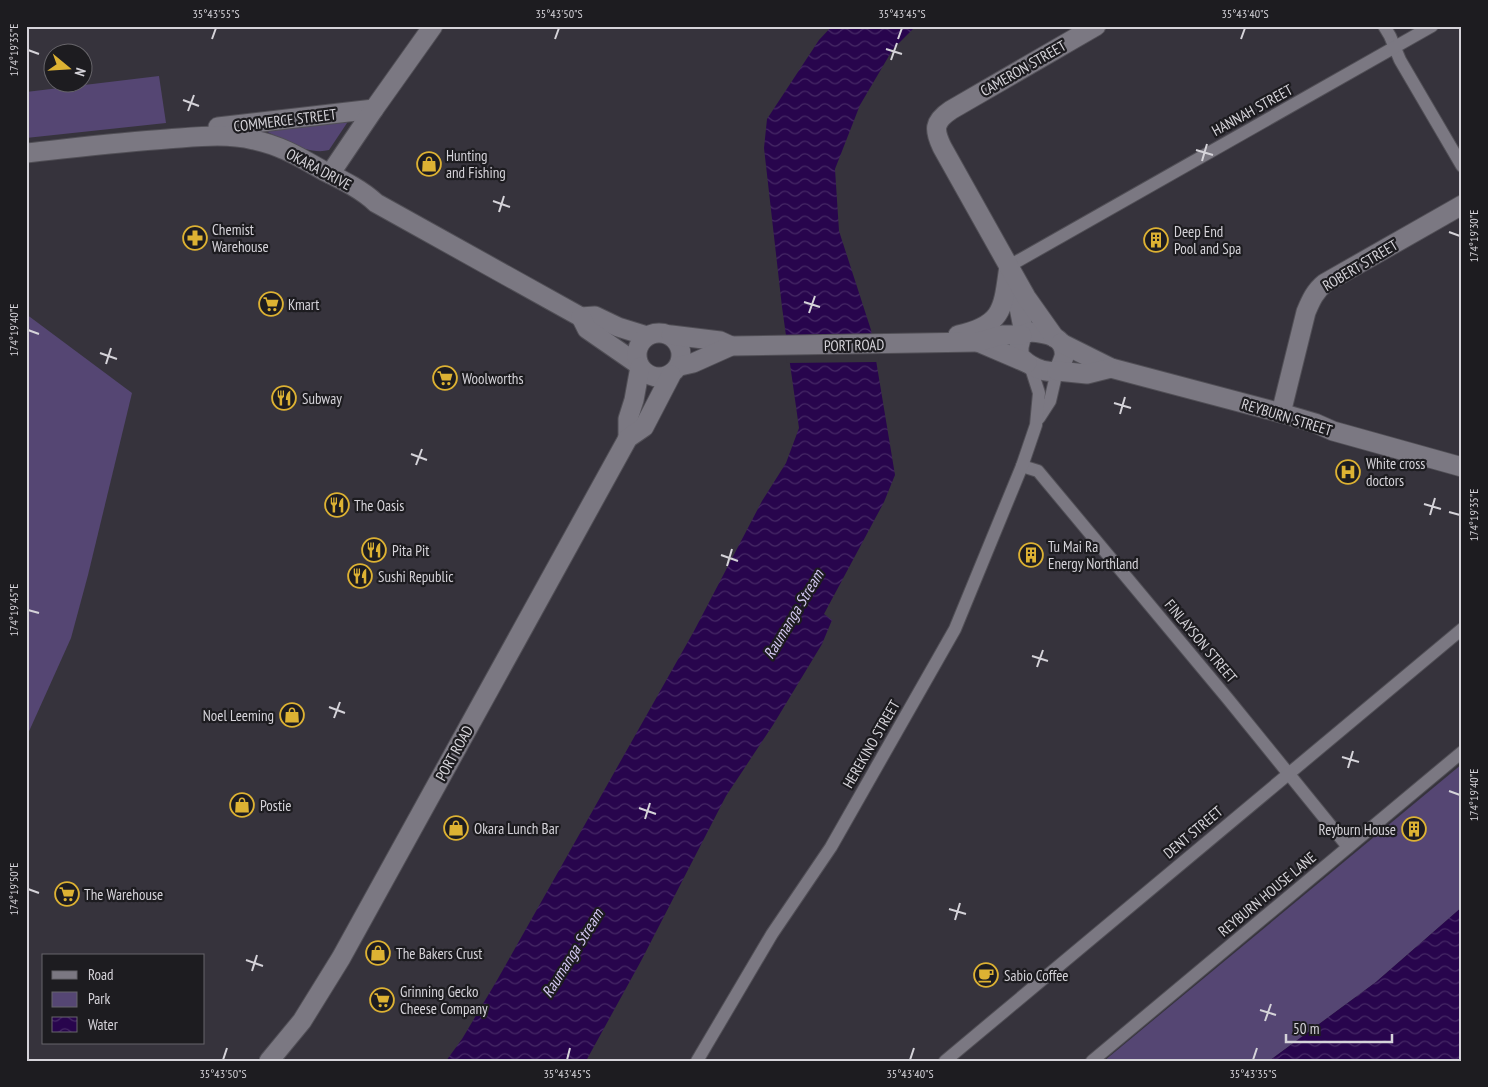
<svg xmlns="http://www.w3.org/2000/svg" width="1488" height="1087" font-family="'PT Sans Narrow',sans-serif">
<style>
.green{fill:#554673}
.water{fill:url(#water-waves)}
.pier{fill:#36333c}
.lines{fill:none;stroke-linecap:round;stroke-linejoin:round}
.street-casing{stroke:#514f56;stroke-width:14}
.secondary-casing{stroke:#514f56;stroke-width:21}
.street{stroke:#7b7882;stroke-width:12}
.secondary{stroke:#7b7882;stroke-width:19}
.ticks{fill:none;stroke:#d5d3d9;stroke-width:2}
.labels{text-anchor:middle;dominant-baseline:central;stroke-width:4.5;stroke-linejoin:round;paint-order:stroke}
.street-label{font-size:15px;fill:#d5d3d9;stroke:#1d1c20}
.poi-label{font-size:15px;fill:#d5d3d9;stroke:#1d1c20;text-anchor:start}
.water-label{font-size:16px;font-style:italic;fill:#d4c8f2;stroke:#1d1c20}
.neatline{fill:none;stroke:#d5d3d9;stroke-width:2}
.ticks-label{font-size:12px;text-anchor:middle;fill:#d5d3d9}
</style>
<defs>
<pattern id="water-waves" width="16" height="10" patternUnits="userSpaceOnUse" patternTransform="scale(1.25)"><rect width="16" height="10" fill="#28054d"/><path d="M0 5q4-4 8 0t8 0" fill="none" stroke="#462966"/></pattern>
</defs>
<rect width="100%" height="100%" fill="#36333c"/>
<!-- green -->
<g class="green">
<path d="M159,76L166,123L26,138V92Z"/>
<path d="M349,120L329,150C307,156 280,137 259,128Z"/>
<path d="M26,314L132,393L88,575L71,638L26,738Z"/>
<path d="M1462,764V907L1376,982L1269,1061H1104Z"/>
</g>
<!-- water -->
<g class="water">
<path d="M832,26H916L893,49L860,105L835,169L839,231L871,330L895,475L884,502L824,614L832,620L822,644L773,725L726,796L641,961L586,1061H446L462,1039L496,982L694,631L762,501L786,463L799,428L782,307L764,148L767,119L819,40Z"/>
<path d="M1462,907V1061H1269L1376,982Z"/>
</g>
<!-- pier -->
<path class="pier" d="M874,334L879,362L787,363L783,336Z"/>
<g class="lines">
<!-- street casing -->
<g class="street-casing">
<g id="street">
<path d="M1384,26L1390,36L1400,60L1462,166"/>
<path d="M1009,266L1432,26"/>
<path d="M1039,418L1050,401L1057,371"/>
<path d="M1022,466L1038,471L1228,699L1348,847"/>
<path d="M697,1061L772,934L831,847L955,629L1022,466L1036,425L1039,393L1030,365"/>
<path d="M945,1061L1462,629"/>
<path d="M1092,1061L1462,752"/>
</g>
</g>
<!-- secondary casing -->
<g class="secondary-casing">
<g id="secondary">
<path d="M218,127L374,109"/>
<path d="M26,153C73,148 120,142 167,139C196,137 226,133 254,140C280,145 301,158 324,171C342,180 361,189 376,203L581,317L595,316L618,327L647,336"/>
<path d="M330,174L374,109L433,26"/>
<path d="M1015,287L1024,333"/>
<path d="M581,317L587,329L639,365"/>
<path d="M1030,332C1045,333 1067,336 1064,357C1062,362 1061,367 1057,371C1044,374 1027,365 1019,355V347L1022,335Z"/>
<circle cx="659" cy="355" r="22"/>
<path d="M671,335L720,341L731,346"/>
<path d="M958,335C1004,325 1003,308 1009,266"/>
<path d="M1055,338L1026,297L942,147C934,130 933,122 951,110L1096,26"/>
<path d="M978,342L1027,363"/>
<path d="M1061,343L1111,368L1281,413L1315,423L1333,431L1462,467"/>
<path d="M680,366L693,363L731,346L978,342L1002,335H1022"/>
<path d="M1057,371L1087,374L1111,368"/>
<path d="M1281,413L1306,312C1311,300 1315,291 1325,283L1462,205"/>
<path d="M628,438V419L634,400L640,367"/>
<path d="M269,1061L302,1021L341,958L628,438L644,427L671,375"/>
</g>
</g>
<!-- street -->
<use href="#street" class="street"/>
<!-- secondary -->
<use href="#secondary" class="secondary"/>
</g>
<!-- ticks -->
<path class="ticks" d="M212,39L216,28M555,39L559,28M898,39L902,28M1241,39L1245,28M886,49L902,54M28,50L39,54M891,60L897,43M183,100L199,106M188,111L194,95M1196,150L1213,155M1202,161L1207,144M493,201L510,207M499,212L504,196M1449,232L1460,236M804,302L820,307M809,313L815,296M28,330L39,334M100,353L117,359M106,364L111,348M1114,403L1131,408M1120,414L1125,397M411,454L427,460M416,465L422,449M1424,504L1441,509M1449,512L1460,515M1430,515L1435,498M721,555L738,561M727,566L732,549M28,610L39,613M1032,656L1048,661M1037,667L1043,650M329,707L345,713M334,718L340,702M1342,757L1359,762M1348,768L1353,751M1449,791L1460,795M639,808L656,814M645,819L650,803M28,889L39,893M949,909L966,914M955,920L960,903M246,960L263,966M252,971L257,955M1260,1010L1276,1015M1265,1021L1271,1004M223,1060L227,1048M567,1060L570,1048M910,1060L914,1048M1253,1060L1257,1048"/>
<!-- icons -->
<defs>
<g id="shop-ring" transform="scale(1.25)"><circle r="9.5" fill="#1d1c20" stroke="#ddb233" stroke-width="1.5"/><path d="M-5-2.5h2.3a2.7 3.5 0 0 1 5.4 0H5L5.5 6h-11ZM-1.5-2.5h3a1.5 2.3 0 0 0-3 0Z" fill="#ddb233"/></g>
<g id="pharmacy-ring" transform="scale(1.25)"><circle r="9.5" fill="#1d1c20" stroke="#ddb233" stroke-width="1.5"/><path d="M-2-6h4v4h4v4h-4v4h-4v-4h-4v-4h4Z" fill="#ddb233"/></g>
<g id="building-ring" transform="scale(1.25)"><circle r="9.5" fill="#1d1c20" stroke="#ddb233" stroke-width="1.5"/><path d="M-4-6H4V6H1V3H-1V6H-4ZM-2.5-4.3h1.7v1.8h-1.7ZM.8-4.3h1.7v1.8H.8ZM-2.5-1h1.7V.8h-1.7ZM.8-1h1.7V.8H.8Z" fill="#ddb233"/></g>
<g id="supermarket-ring" transform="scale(1.25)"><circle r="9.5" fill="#1d1c20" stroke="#ddb233" stroke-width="1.5"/><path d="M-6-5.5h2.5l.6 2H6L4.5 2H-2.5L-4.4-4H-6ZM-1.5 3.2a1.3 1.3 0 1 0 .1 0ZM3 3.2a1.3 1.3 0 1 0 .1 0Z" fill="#ddb233"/></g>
<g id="restaurant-ring" transform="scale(1.25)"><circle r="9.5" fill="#1d1c20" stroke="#ddb233" stroke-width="1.5"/><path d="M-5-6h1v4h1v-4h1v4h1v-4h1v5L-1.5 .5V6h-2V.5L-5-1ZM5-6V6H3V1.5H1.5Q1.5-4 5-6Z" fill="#ddb233"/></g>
<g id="hospital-ring" transform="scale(1.25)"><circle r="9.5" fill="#1d1c20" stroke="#ddb233" stroke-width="1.5"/><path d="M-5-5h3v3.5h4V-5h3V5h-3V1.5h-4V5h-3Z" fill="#ddb233"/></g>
<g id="cafe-ring" transform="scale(1.25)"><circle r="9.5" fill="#1d1c20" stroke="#ddb233" stroke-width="1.5"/><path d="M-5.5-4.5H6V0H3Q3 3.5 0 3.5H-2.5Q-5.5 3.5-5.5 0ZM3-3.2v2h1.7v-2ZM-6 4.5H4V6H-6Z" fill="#ddb233"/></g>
</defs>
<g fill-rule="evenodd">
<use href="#shop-ring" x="429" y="164"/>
<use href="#pharmacy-ring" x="195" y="238"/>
<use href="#building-ring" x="1156" y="240"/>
<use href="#supermarket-ring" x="271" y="304"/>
<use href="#supermarket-ring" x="445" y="378"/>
<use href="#restaurant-ring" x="284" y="398"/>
<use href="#hospital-ring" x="1348" y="472"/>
<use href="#restaurant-ring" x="337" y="505"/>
<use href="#restaurant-ring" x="374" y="550"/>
<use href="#building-ring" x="1031" y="555"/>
<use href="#restaurant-ring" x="360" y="576"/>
<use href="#shop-ring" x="292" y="715"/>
<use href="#shop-ring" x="242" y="805"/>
<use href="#shop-ring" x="456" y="828"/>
<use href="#building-ring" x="1414" y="829"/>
<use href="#supermarket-ring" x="67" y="894"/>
<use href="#shop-ring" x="378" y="953"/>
<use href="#cafe-ring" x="986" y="975"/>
<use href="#supermarket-ring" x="382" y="1000"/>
</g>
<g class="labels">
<!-- street labels -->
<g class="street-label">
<text transform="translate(1023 68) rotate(-30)">CAMERON STREET</text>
<text transform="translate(1252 110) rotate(-29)">HANNAH STREET</text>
<text transform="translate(285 120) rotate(-7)">COMMERCE STREET</text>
<text transform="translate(319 169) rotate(28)">OKARA DRIVE</text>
<text transform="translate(1360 265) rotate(-31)">ROBERT STREET</text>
<text transform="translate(854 345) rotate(-1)">PORT ROAD</text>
<text transform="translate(1287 417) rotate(17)">REYBURN STREET</text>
<text transform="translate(1201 641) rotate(50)">FINLAYSON STREET</text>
<text transform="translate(871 744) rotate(-60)">HEREKINO STREET</text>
<text transform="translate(454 753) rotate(-61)">PORT ROAD</text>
<text transform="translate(1193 832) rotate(-40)">DENT STREET</text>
<text transform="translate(1267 894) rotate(-40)">REYBURN HOUSE LANE</text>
</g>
<!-- poi labels -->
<g class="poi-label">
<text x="446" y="155">Hunting<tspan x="446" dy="17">and Fishing</tspan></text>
<text x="212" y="229">Chemist<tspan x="212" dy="17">Warehouse</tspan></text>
<text x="1174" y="231">Deep End<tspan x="1174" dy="17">Pool and Spa</tspan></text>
<text x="288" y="304">Kmart</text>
<text x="462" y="378">Woolworths</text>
<text x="302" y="398">Subway</text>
<text x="1366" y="463">White cross<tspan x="1366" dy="17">doctors</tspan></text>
<text x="354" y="505">The Oasis</text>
<text x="1048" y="546">Tu Mai Ra<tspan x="1048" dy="17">Energy Northland</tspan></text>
<text x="392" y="550">Pita Pit</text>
<text x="378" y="576">Sushi Republic</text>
<text x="274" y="715" text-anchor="end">Noel Leeming</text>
<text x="260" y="805">Postie</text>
<text x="474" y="828">Okara Lunch Bar</text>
<text x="1396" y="829" text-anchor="end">Reyburn House</text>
<text x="84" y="894">The Warehouse</text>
<text x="396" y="953">The Bakers Crust</text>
<text x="1004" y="975">Sabio Coffee</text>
<text x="400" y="991">Grinning Gecko<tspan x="400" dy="17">Cheese Company</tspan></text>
</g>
<!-- water labels -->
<g class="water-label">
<text transform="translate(793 614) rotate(-59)">Raumanga Stream</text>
<text transform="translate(572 953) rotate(-58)">Raumanga Stream</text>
</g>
</g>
<!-- border -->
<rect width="1488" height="1087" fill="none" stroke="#1d1c20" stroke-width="55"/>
<!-- legend -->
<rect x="42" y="954" width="162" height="90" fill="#1d1c20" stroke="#67656a"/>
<rect x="52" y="971" width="25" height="8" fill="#7b7882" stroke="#67656a"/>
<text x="88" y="980" font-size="15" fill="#d5d3d9">Road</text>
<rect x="52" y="992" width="25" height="15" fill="#554673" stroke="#67656a"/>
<text x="88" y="1004" font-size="15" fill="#d5d3d9">Park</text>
<rect x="52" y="1017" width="25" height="15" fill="url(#water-waves)" stroke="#67656a"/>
<text x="88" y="1030" font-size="15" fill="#d5d3d9">Water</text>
<!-- north arrow -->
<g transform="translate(68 68) rotate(108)"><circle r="24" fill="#1d1c20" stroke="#67656a"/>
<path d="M0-4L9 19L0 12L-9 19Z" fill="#ddb233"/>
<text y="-8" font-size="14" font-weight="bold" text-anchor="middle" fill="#d5d3d9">N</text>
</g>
<!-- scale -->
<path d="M1286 1034v8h106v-8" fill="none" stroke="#d5d3d9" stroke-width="2.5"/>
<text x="1293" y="1034" font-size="15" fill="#d5d3d9" stroke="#1d1c20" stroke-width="4" paint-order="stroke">50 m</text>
<rect x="28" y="28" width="1432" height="1032" class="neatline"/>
<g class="ticks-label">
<text x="216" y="18">35°43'55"S</text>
<text x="559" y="18">35°43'50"S</text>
<text x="902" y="18">35°43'45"S</text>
<text x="1245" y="18">35°43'40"S</text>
<text transform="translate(14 50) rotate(-90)" y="4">174°19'35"E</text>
<text transform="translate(1474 236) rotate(-90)" y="4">174°19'30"E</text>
<text transform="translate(14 330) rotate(-90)" y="4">174°19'40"E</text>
<text transform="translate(1474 515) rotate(-90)" y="4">174°19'35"E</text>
<text transform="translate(14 610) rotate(-90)" y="4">174°19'45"E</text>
<text transform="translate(1474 795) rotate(-90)" y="4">174°19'40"E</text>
<text transform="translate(14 889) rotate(-90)" y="4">174°19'50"E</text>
<text x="223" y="1078">35°43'50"S</text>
<text x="567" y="1078">35°43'45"S</text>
<text x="910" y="1078">35°43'40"S</text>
<text x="1253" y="1078">35°43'35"S</text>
</g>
</svg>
